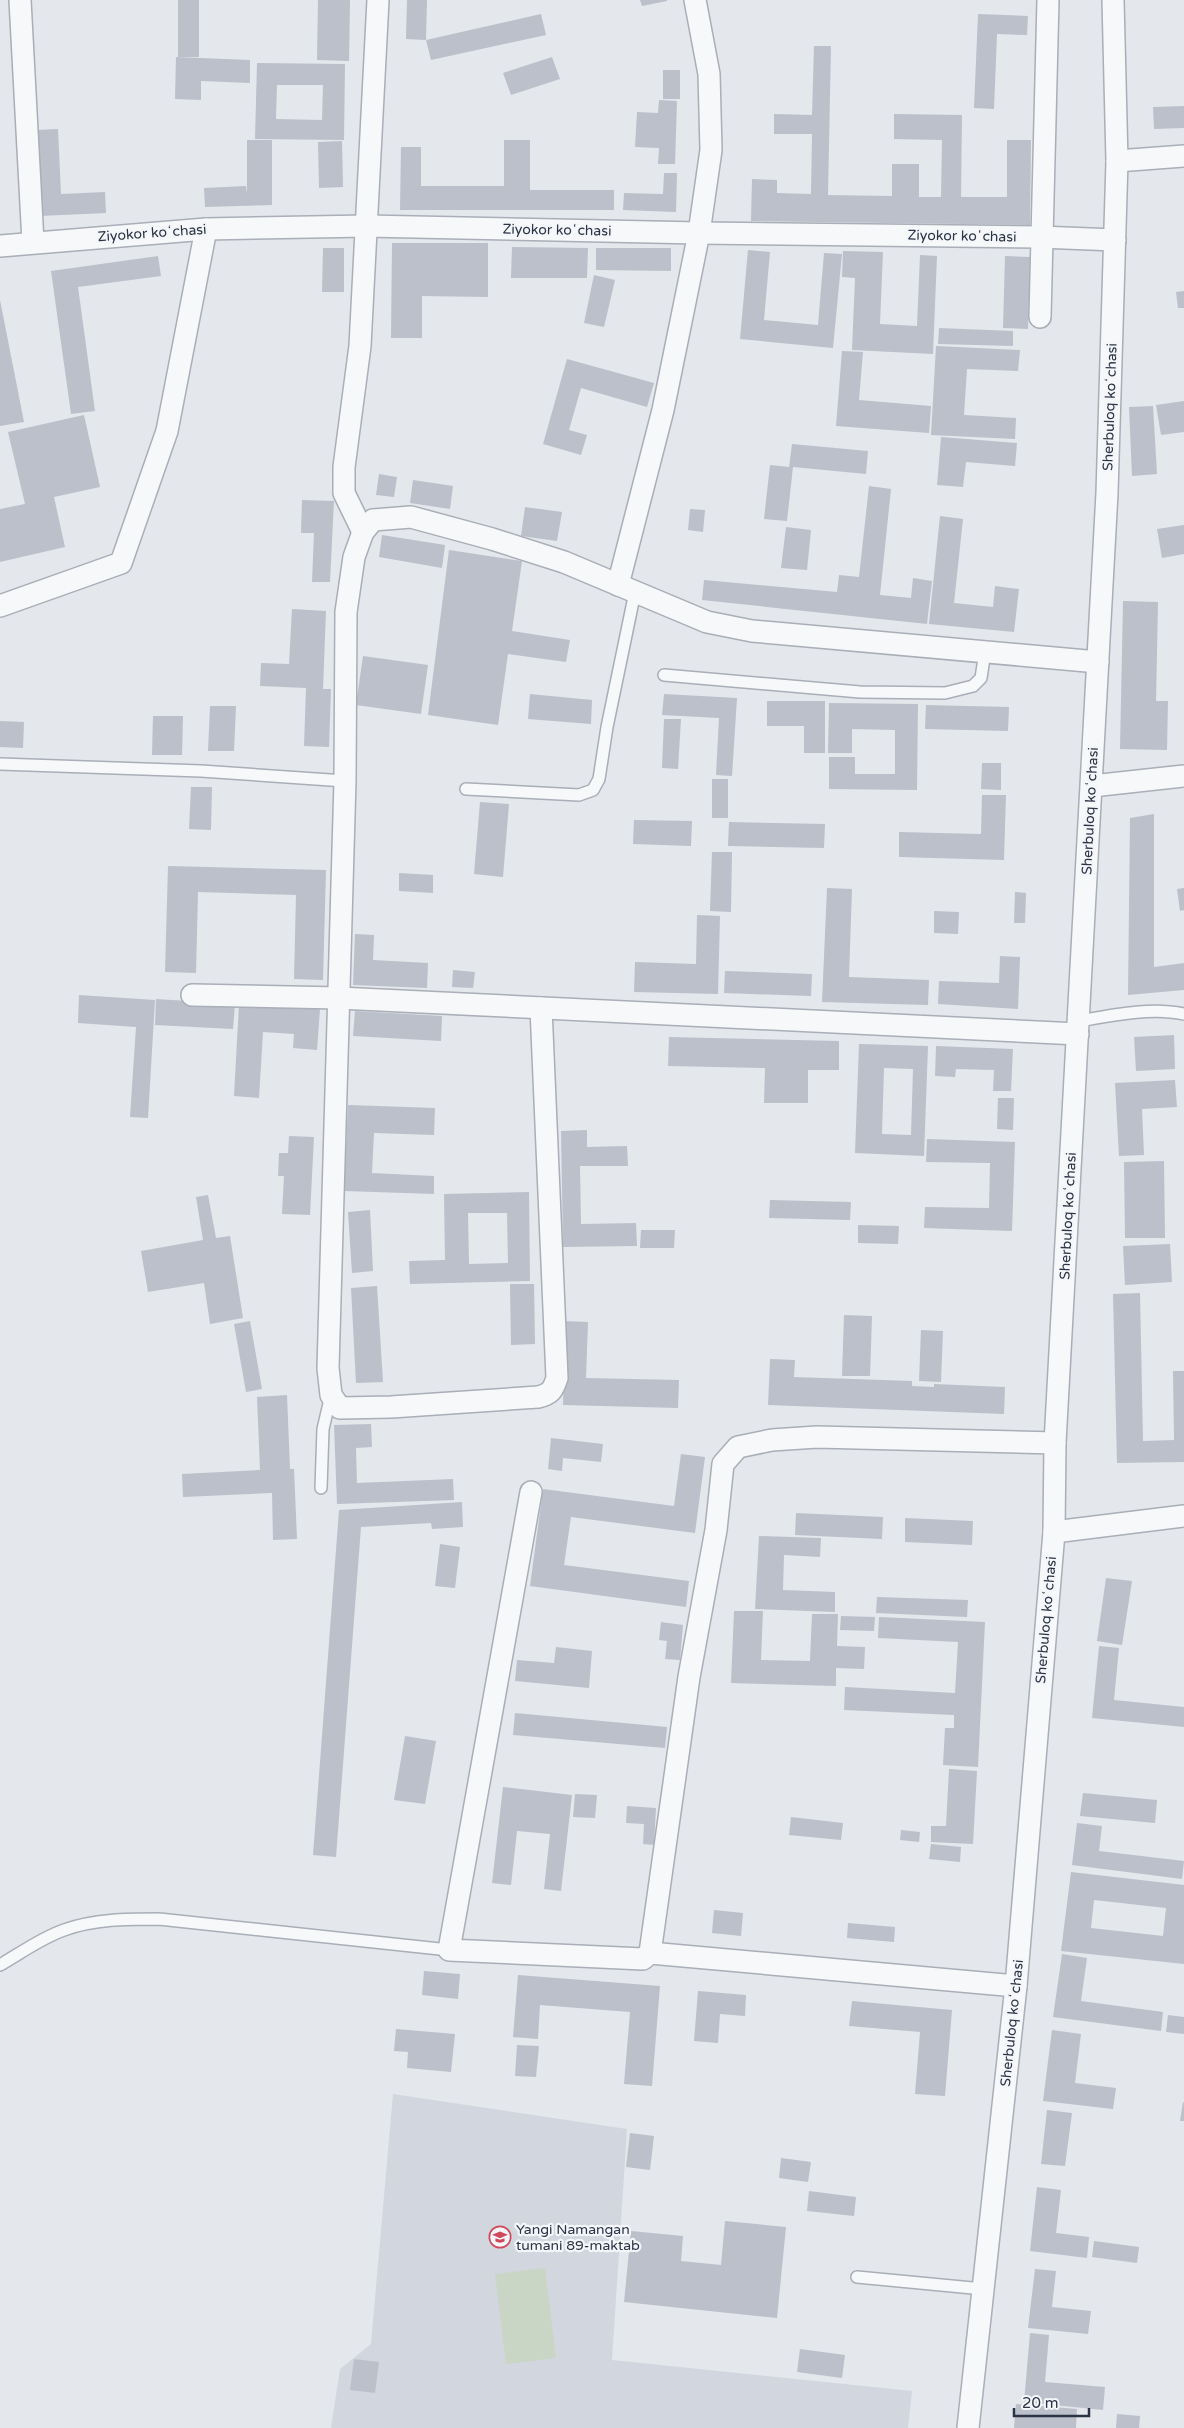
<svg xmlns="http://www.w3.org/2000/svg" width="1184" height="2428" font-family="'Varela Round',sans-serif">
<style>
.built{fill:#d2d6de}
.green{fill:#c9d6c5}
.building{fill:#bbc0ca;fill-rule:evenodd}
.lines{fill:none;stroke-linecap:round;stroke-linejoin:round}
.lane-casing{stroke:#a9aeb7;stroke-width:14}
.street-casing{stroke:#a9aeb7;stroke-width:24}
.lane{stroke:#f7f8fa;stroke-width:11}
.street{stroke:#f7f8fa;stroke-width:21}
.labels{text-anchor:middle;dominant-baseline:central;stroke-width:4.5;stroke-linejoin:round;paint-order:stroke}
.street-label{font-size:14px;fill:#2b3445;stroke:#f4f6f9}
.poi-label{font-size:14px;fill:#2b3445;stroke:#f4f6f9;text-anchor:start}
</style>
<rect width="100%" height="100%" fill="#e4e7ec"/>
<!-- built -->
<path class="built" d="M393,2094L627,2129L612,2360L912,2391L908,2428H331L340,2369L371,2344Z"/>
<!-- green -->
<path class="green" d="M545,2268L556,2358L506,2364L495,2274Z"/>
<!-- building -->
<g class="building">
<rect x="178" y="0" width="21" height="57"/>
<path d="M318,0H350L349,61L317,60Z"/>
<path d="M407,0H427L426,40L406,39Z"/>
<path d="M640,0H667V1L642,6Z"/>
<path d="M541,14L546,35L431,60L426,40Z"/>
<path d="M978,14L1028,16L1027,35L997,34L994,109L974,108Z"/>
<path d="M814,46H831L828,195L892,196V164H919V197H941L942,140L894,139V114L962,115L961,197H1007V140H1031L1030,225L751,221L752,179L777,180V193L811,194L812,134H774V114L812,115Z"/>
<path d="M176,57L250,60V83L201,81V100L175,99Z"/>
<path d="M552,57L560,79L511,95L503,73Z"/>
<path d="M257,63L345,64L344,140L255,139ZM277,85H323L322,120L276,119Z"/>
<rect x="663" y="70" width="17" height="29"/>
<path d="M659,100L677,101L675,164H658L659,148L635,147L637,112L658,113Z"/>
<path d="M1184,106V128L1154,129L1153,107Z"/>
<path d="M58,129L61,194L105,192L106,213L40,216L37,130Z"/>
<path d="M247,140H272V205L205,207L204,188L246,186L247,194Z"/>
<path d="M504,140H530V190H614V210H400L401,147H421V186H504Z"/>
<path d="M342,141L343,187L319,188L318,142Z"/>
<path d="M664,173H677L676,212L623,210L624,193L663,194Z"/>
<path d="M392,243H488V297L422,296V338H391Z"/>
<path d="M512,247L588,248L587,278H511Z"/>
<path d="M323,248H344V292H322Z"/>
<path d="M596,248H671V271L596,270Z"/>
<path d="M748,250L770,252L764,320L818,325L824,253L842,254L833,348L740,339Z"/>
<path d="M843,251L883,252L880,324L917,326L920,255L937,256L933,354L852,350L855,278L842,277Z"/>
<path d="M158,256L161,276L78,287L95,411L71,414L51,271Z"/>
<path d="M1005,256L1030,257L1028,329L1003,328Z"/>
<path d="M594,275L615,280L604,327L584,323Z"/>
<path d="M1184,291V308H1178L1176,292Z"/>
<path d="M0,300L24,422L0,426Z"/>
<path d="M939,328L1013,331V346L938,344Z"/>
<path d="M936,346L1020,350L1018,371L967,369L964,415L1016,418L1015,439L931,435Z"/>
<path d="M842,351L863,352L859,400L931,406L929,433L836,426Z"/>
<path d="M567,359L654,383L647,407L581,388L569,430L587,435L581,455L543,444Z"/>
<path d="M1184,401V432L1161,435L1156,405Z"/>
<path d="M1153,406L1157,474L1132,476L1129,407Z"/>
<path d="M84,415L100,487L54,497L65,547L0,562V509L25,504L8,432Z"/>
<path d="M941,437L1017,443L1015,466L966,462L963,487L937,485Z"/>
<path d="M792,444L868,451L866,474L793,467L787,521L764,519L770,465L789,467Z"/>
<path d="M379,474L397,477L394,497L376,495Z"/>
<path d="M413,480L453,486L450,509L410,503Z"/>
<path d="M869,486L891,489L880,595L911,598L913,578L932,581L927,624L702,600L704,580L837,592L839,575L859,577Z"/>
<path d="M302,500L334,501L330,582H312L314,533H301Z"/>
<path d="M525,507L562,512L557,541L521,536Z"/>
<path d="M690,509L705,510L703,532L688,530Z"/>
<path d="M940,516L963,519L954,603L993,607L995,586L1019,589L1014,632L929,624Z"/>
<path d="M1184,525V554L1162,558L1157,529Z"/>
<path d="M786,527L811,530L807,570L781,568Z"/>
<path d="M382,535L445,545L442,568L379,557Z"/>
<path d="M449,550L522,561L512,631L570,640L566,662L508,654L498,725L428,715Z"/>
<path d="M1123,601L1158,602L1156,701H1168L1167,750L1120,749Z"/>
<path d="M292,609L326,611L323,689H331L329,747L304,746L306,688L260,686L261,663L289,664Z"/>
<path d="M363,656L428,665L421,714L356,705Z"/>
<path d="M530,694L592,700L591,724L528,719Z"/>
<path d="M664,694L737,698L732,776L716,775L719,718L662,715Z"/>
<path d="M767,701H825V753H804V726H767Z"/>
<path d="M829,703L918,704L917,790L829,789V757H855V774H895V730L852,729V753H828Z"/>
<path d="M926,705L1009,707L1008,731L925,729Z"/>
<path d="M210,706H236L234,751H208Z"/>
<path d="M153,716H183L182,755H152Z"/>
<path d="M664,719H681L678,769L662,768Z"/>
<path d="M0,721L24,722L23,748L0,747Z"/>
<path d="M982,763H1001V790L981,789Z"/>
<rect x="712" y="779" width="16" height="39"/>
<path d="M191,787H212L211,830L189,829Z"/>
<path d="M982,795H1006L1004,860L899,857V832L981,834Z"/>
<path d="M480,802L509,804L503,877L474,874Z"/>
<path d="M1154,814V967L1184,963V990L1128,995L1130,818Z"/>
<path d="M634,820L692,821L691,846L633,844Z"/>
<path d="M729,822L825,824L824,848L728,846Z"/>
<path d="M712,852H732L731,912L710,911Z"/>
<path d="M168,866L326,870L323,980L294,979L296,895L198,892L196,973L165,972Z"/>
<path d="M399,873L433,875V893L399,891Z"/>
<path d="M827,888L852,889L849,977L929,980L928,1005L822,1002Z"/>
<path d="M1184,888V910L1180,911L1177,889Z"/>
<path d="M1015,892L1026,893L1025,923H1014Z"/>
<path d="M934,911L959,912L958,934L934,933Z"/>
<path d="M697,915L720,916L718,994L634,992L635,962L696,964Z"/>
<path d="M355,934L374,935L373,960L428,963L427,988L353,985Z"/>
<path d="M1000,956L1020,957L1018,1009L938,1004L939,981L999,983Z"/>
<path d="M453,970L475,972L473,988L452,987Z"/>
<path d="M725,971L812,974L811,996L724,993Z"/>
<path d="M79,995L155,1000L148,1118L130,1117L136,1027L78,1023Z"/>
<path d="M156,999L235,1004L233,1029L155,1025Z"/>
<path d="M239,1004L320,1009L317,1050L293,1048L294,1034L263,1032L259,1098L234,1096Z"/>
<path d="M355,1011L442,1016L441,1041L353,1036Z"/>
<path d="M1174,1035L1175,1069L1136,1071L1134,1037Z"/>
<path d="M669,1037L839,1041V1070H808V1103H764L765,1068L668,1066Z"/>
<path d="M859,1044L928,1046L924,1156L855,1153ZM884,1068L913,1069L911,1135L882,1134Z"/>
<path d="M936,1046L1013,1049L1011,1091H993L994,1070L956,1069L955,1077L935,1076Z"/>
<path d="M1175,1080L1177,1107L1142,1109L1144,1155L1119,1156L1115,1083Z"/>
<path d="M998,1098H1014L1013,1130L997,1129Z"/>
<path d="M348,1105L435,1108L434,1135L374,1133L372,1173L434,1176V1194L344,1191Z"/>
<path d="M587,1130V1147L627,1146L628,1166H580L581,1224L636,1223L637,1246L563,1247L561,1131Z"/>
<path d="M289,1136L314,1137L310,1215L282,1214L284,1176H278L279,1153H288Z"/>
<path d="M927,1139L1015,1142L1012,1231L924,1228L925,1207L989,1208L990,1163L926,1162Z"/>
<path d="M1164,1161L1165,1238H1125L1124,1162Z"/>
<path d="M529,1192L530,1281L410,1284L409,1261L445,1260L444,1194ZM468,1213H507L508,1263L469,1264Z"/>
<path d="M208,1195L216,1238L230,1236L243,1318L210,1324L204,1283L148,1292L141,1251L203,1240L196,1197Z"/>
<path d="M770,1200L851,1202L850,1220L769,1218Z"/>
<path d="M370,1210L373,1271L352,1273L348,1212Z"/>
<path d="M858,1225L899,1226L898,1244L858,1243Z"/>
<path d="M641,1230H675L674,1248H640Z"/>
<path d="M1170,1244L1172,1282L1125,1285L1123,1246Z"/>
<path d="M510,1284H534L535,1344L511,1345Z"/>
<path d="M377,1286L383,1382L356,1383L351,1288Z"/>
<path d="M1140,1293L1143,1441L1174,1440L1173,1371H1184V1462L1117,1463L1113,1294Z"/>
<path d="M844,1315L872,1316L870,1376H842Z"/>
<path d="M250,1321L262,1389L246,1392L234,1324Z"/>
<path d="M565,1321L588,1322L586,1378L679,1380L678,1408L563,1405Z"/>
<path d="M921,1330L943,1331L941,1382L919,1381Z"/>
<path d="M770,1359L795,1360L794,1377L912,1381V1386L934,1387V1384L1005,1387L1004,1414L768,1405Z"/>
<path d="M287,1395L290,1469H294L297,1539L273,1540L272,1493L183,1497L182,1474L260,1470L257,1397Z"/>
<path d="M371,1424L372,1447L356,1448L357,1483L453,1479L454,1500L337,1504L334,1425Z"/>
<path d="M551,1438L603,1444L601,1462L563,1458L562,1471L548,1469Z"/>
<path d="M681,1454L705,1457L695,1533L571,1517L564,1565L689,1581L686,1607L530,1586L543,1489L674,1506Z"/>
<path d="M462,1502L463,1527L432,1529L431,1523L361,1527L336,1857L313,1855L339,1510Z"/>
<path d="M796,1513L883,1517L882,1539L795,1535Z"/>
<path d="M905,1518L973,1521L972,1545L905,1542Z"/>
<path d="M759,1536L821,1538L820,1557L784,1555L783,1590L835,1592V1612L755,1609Z"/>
<path d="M440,1544L460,1547L455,1588L435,1586Z"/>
<path d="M1106,1578L1132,1581L1122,1645L1097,1641Z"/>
<path d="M877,1597L968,1600L967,1617L876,1613Z"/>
<path d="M734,1611H763L761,1660L810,1661L812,1614H838L837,1646L865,1647L864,1669L836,1668V1686L731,1683Z"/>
<path d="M841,1616L875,1617L874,1631L840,1630Z"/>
<path d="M879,1617L985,1622L978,1767L943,1765L945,1728H954V1715L844,1710L845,1687L955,1693L958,1642L878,1638Z"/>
<path d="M661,1622L683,1625L680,1660L665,1659L667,1641L659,1640Z"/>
<path d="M1099,1646L1119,1648L1114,1700L1184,1707V1727L1092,1718Z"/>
<path d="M556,1647L592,1651L589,1688L515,1681L517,1660L554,1663Z"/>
<path d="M515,1713L667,1727L665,1748L513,1735Z"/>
<path d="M405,1736L436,1741L425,1804L394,1800Z"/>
<path d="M949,1769L977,1771L973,1844L931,1842V1826H946Z"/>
<path d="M503,1787L572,1795L561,1891L544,1889L550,1834L517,1831L511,1885L492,1883Z"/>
<path d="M1083,1793L1157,1800L1155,1823L1080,1816Z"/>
<path d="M575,1794L597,1795L595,1818L573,1817Z"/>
<path d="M627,1806L656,1808L654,1845L643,1844L644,1824L626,1823Z"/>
<path d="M791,1817L843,1823L841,1840L789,1835Z"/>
<path d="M1077,1823L1102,1826L1099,1851L1184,1861L1182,1879L1072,1865Z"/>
<path d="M901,1830L920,1832L919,1842L900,1840Z"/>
<path d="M931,1844L961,1847L960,1862L929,1859Z"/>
<path d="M1071,1872L1184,1885V1964L1061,1951ZM1094,1900L1166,1908L1163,1936L1091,1928Z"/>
<path d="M714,1910L743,1913L741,1936L712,1933Z"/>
<path d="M848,1923L895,1927L894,1942L847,1938Z"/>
<path d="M1062,1954L1087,1958L1081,2001L1163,2012L1161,2031L1053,2017Z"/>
<path d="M424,1971L460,1974L458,1999L422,1995Z"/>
<path d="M518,1975L660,1986L652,2086L624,2084L630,2012L540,2005L538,2039L513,2037Z"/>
<path d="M698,1991L746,1995L745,2016L720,2014L718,2043L694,2041Z"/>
<path d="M852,2001L952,2010L945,2096L915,2094L920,2032L849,2026Z"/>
<path d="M1168,2015L1184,2017V2034L1166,2032Z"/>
<path d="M396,2029L455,2034L451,2072L407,2068L408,2052L394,2051Z"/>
<path d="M1052,2030L1081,2034L1075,2083L1116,2088L1113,2109L1043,2101Z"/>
<path d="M517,2045L539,2046L536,2077L515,2076Z"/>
<path d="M1183,2102L1184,2103V2121H1180Z"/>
<path d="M1047,2110L1072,2113L1065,2166L1041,2164Z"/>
<path d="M630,2133L654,2136L650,2170L626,2167Z"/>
<path d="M781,2158L811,2162L808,2182L779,2178Z"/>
<path d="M1037,2187L1061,2190L1056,2233L1089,2237L1087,2258L1030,2251Z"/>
<path d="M809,2191L856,2197L854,2216L807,2211Z"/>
<path d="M725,2221L786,2227L777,2318L624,2302L631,2231L683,2236L681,2261L721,2265Z"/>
<path d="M1094,2241L1139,2247L1137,2263L1092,2257Z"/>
<path d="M1035,2269L1056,2271L1052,2307L1091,2311L1088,2334L1028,2328Z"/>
<path d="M1030,2333L1049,2335L1045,2382L1105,2387L1103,2410L1024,2402Z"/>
<path d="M800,2349L845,2355L842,2378L797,2372Z"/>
<path d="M354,2359L379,2362L375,2393L350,2390Z"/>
<path d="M1016,2404L1077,2409L1076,2428H1014Z"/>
<path d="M1117,2414L1140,2416L1139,2428H1116Z"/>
</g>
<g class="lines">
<!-- lane casing -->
<g class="lane-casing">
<g id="lane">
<path d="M664,675L860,692L945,693L973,686L981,678L985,652"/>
<path d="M0,764L201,771L345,781"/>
<path d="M466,789L579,795L593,790L599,779L607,727L635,592"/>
<path d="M1079,1021C1113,1015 1151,1007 1184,1014"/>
<path d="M321,1488L323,1429L331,1395"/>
<path d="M0,1965C21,1953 41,1938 64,1930C94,1919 127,1919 159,1919L449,1950"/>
<path d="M857,2277L983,2289"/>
</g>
</g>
<!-- street casing -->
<g class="street-casing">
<g id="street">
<path d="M20,0L33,242"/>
<path d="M1117,161L1184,156"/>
<path d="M0,246L206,229L367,226L699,233L1040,237L1115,240"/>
<path d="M1040,317L1048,0"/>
<path d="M363,532L344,493V467L360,346L378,0"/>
<path d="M618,585L663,410L699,233L711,150L709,74L695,0"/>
<path d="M0,606L121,563L167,431L206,229"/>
<path d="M1092,786L1184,776"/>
<path d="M192,995L339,998L1078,1034"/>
<path d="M541,1008L557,1378C553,1390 551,1394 538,1397L391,1407L340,1408L331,1395L328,1368L345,781L346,612L354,557L363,532L373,520L411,517L492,539L564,562L707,622L752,631L1098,662"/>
<path d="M531,1492L449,1950L643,1959L650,1953L1016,1986"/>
<path d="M1054,1532L1184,1516"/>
<path d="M650,1953L689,1677L716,1530L723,1464L738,1447L772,1440L817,1437L1055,1443"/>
<path d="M968,2428L1016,1986L1054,1532L1055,1443L1107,493L1117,161L1113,0"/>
</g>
</g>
<!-- lane -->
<use href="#lane" class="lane"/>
<!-- street -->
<use href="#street" class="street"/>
</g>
<!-- icons -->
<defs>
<g id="school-ring" transform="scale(1.125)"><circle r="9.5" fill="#f4f6f9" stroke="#d1495b" stroke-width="1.5"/><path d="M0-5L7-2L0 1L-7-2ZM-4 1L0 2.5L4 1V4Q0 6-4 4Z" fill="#d1495b"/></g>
</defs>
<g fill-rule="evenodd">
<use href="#school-ring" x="500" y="2237"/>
</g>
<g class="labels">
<!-- street labels -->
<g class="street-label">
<text transform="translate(557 230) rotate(1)">Ziyokor koʻchasi</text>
<text transform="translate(152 233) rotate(-4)">Ziyokor koʻchasi</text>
<text transform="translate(962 236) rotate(1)">Ziyokor koʻchasi</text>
<text transform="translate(1110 407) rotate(-88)">Sherbuloq koʻchasi</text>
<text transform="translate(1090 811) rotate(-87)">Sherbuloq koʻchasi</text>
<text transform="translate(1068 1216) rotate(-87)">Sherbuloq koʻchasi</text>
<text transform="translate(1046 1620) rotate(-85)">Sherbuloq koʻchasi</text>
<text transform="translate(1012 2023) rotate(-84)">Sherbuloq koʻchasi</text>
</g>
<!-- poi labels -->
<g class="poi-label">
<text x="516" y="2229">Yangi Namangan<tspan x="516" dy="16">tumani 89-maktab</tspan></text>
</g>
</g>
<!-- scale -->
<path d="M1014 2408v8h75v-8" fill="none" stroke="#2b3445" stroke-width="2.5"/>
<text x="1022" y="2408" font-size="15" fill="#2b3445" stroke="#f4f6f9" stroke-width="4" paint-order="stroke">20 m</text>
</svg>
